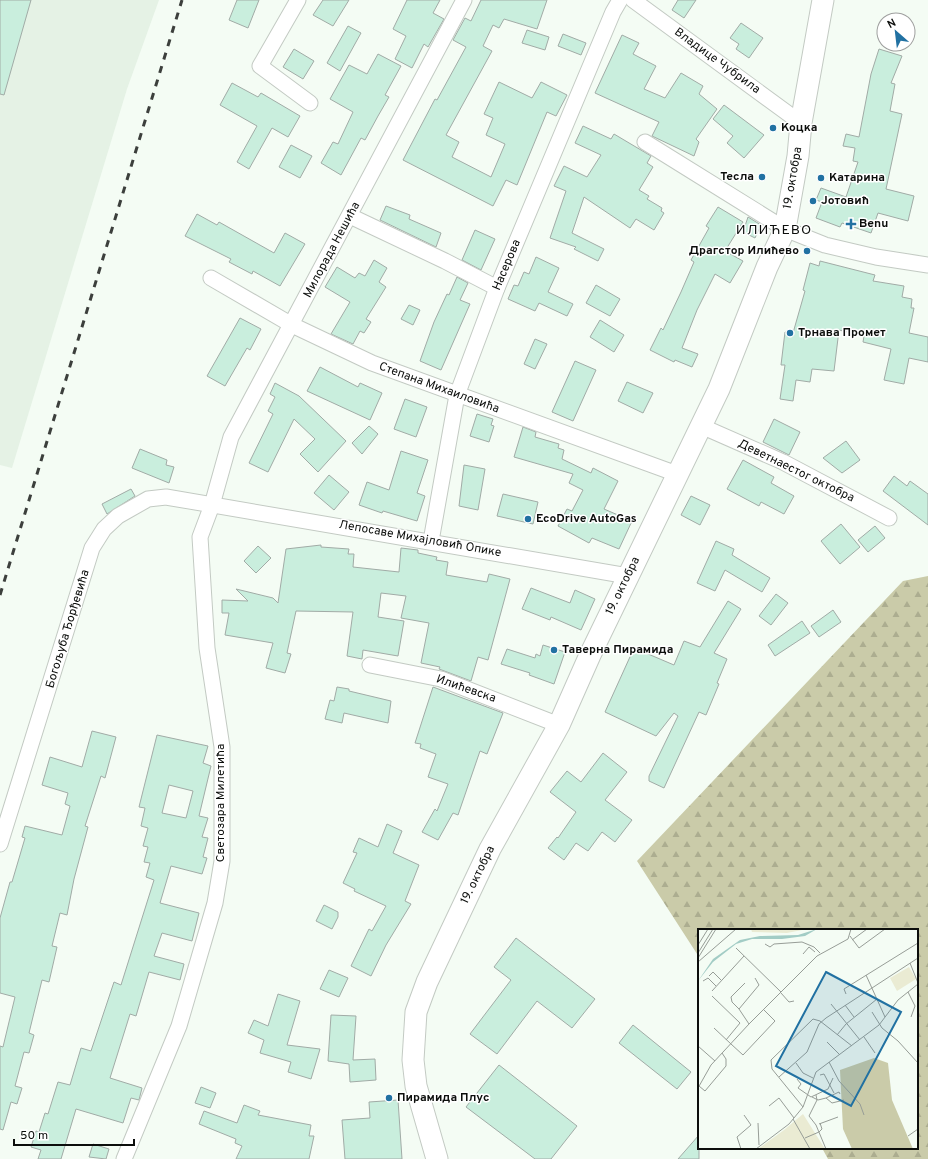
<svg xmlns="http://www.w3.org/2000/svg" width="928" height="1159" font-family="Overpass,sans-serif">
<style>
.built{fill:#e5f2e5}
.forest{fill:url(#forest-firs)}
.building{fill:#c9eedd;stroke:#a1aba6;fill-rule:evenodd}
.lines{fill:none;stroke-linecap:round;stroke-linejoin:round}
.street-casing{stroke:#c3cac3;stroke-width:17}
.secondary-casing{stroke:#c3cac3;stroke-width:23}
.street{stroke:#fff;stroke-width:15}
.secondary{stroke:#fff;stroke-width:21}
.rail{stroke:#3c3f3c;stroke-width:3;stroke-dasharray:7 7;stroke-linecap:butt}
.poi-dot{fill:#2171a2;stroke:#fff;stroke-width:1.5}
.labels{text-anchor:middle;dominant-baseline:central;stroke-width:3;stroke-linejoin:round;paint-order:stroke}
.street-label{font-size:12px;fill:#0c0e0c;stroke:#fff}
.poi-label{font-size:12px;font-weight:bold;fill:#0c0e0c;stroke:#fff;text-anchor:start}
.quarter-label{font-size:14px;letter-spacing:1px;fill:#0c0e0c;stroke:#fff}
.inset-road{fill:none;stroke:#979d97;stroke-width:1}
.view{fill:#2171a2;fill-opacity:0.15;stroke:#2171a2;stroke-width:2}
.inset-edge{fill:none;stroke:#0c0e0c;stroke-width:2}
</style>
<defs>
<pattern id="forest-firs" width="22" height="20" patternUnits="userSpaceOnUse"><rect width="22" height="20" fill="#cacba9"/><path d="M5 1l3.5 6h-7zM16 11l3.5 6h-7z" fill="#acad90"/></pattern>
</defs>
<rect width="100%" height="100%" fill="#f4fcf4"/>
<!-- built -->
<path class="built" d="M0,0H159L127,89L12,468L0,465Z"/>
<!-- forest -->
<path class="forest" d="M928,576V1159H828L822,1148H917V930H699V957L637,861L903,581Z"/>
<!-- building -->
<g class="building">
<path d="M0,0H31L4,95L0,94Z"/>
<path d="M237,0H259L248,28L229,20Z"/>
<path d="M323,0H349L333,26L313,15Z"/>
<path d="M407,0H440L433,13L444,19L428,47L424,44L412,68L395,59L406,36L393,29Z"/>
<path d="M481,0H547L537,29L504,19L499,28L493,25L483,46L492,51L446,135L459,142L452,157L491,177L505,144L486,135L493,118L484,114L499,82L532,98L541,82L567,95L556,116L547,112L517,185L506,180L493,206L403,160L435,99L437,100L466,47L453,40L465,18L471,21Z"/>
<path d="M678,0H696L684,18L672,10Z"/>
<path d="M741,23L763,38L749,58L736,49L739,44L730,38Z"/>
<path d="M348,26L361,33L340,71L327,63Z"/>
<path d="M527,30L549,37L545,50L522,43Z"/>
<path d="M563,34L586,43L581,55L558,46Z"/>
<path d="M622,35L639,43L633,54L656,66L644,89L665,98L681,73L703,86L699,94L717,109L696,139L699,142L694,156L652,136L659,122L595,93Z"/>
<path d="M294,49L314,61L303,79L283,67Z"/>
<path d="M879,49L902,56L891,83L895,84L890,111L902,114L886,189L914,196L908,221L878,213L871,233L842,223L840,227L816,218L822,202L816,200L821,188L846,197L858,162L853,161L855,148L843,146L846,134L859,137L871,74Z"/>
<path d="M378,54L401,66L385,95L389,97L378,116L365,140L361,138L341,175L321,163L333,142L338,144L353,112L330,99L349,65L367,74Z"/>
<path d="M232,83L258,97L261,93L300,116L288,137L272,128L249,169L237,162L257,126L220,105Z"/>
<path d="M724,105L764,135L744,158L727,143L733,136L713,119Z"/>
<path d="M583,126L611,139L614,134L651,156L647,163L653,167L639,190L649,196L647,199L662,208L661,211L664,213L654,230L636,219L630,228L584,197L572,233L604,249L598,261L574,249L576,247L550,238L566,191L554,186L564,166L587,177L601,155L575,143Z"/>
<path d="M291,145L312,156L300,178L279,167Z"/>
<path d="M386,206L410,215L409,219L441,233L436,247L380,220Z"/>
<path d="M718,207L743,222L725,251L743,261L730,283L715,274L697,310L682,348L698,354L692,367L675,360L674,362L650,350L661,328L663,330L681,292L694,262L691,260L709,228L706,226Z"/>
<path d="M197,214L217,225L219,222L274,253L285,233L305,244L280,286L253,271L252,274L229,262L231,259L185,236Z"/>
<path d="M748,217L761,225L755,238L743,232Z"/>
<path d="M475,230L495,239L481,270L462,260Z"/>
<path d="M536,257L559,268L548,292L573,304L567,316L539,303L535,311L508,299L514,285L518,286L524,272L529,274Z"/>
<path d="M374,260L387,268L379,282L386,287L366,319L371,322L364,333L360,331L353,344L331,334L350,302L325,287L337,267L355,278L359,273L365,276Z"/>
<path d="M820,261L875,275L873,281L904,286L902,297L912,299L911,308H914L909,333L928,337V362L909,358L904,384L884,380L891,349L863,342L864,336L839,330L834,371L812,369L810,382L796,380L793,401L780,399L785,365H781L785,332L793,333L805,291L803,290L810,263L819,266Z"/>
<path d="M457,277L468,283L460,300L470,304L441,370L420,361L434,322L447,294L449,295Z"/>
<path d="M596,285L620,299L610,316L586,303Z"/>
<path d="M409,305L420,310L413,325L401,319Z"/>
<path d="M240,318L261,329L250,350L247,348L225,386L207,376Z"/>
<path d="M600,320L624,335L614,352L590,337Z"/>
<path d="M535,339L547,344L535,369L524,364Z"/>
<path d="M575,361L596,370L573,421L552,412Z"/>
<path d="M320,367L358,387L360,383L382,393L370,420L307,391Z"/>
<path d="M627,382L653,393L643,413L618,401Z"/>
<path d="M275,383L299,396L346,441L318,472L300,454L315,439L294,419L268,472L249,463L273,414L268,411L275,397L270,394Z"/>
<path d="M405,399L427,407L416,437L394,429Z"/>
<path d="M477,414L493,419L491,425L494,426L489,442L470,436Z"/>
<path d="M774,419L800,432L789,455L763,442Z"/>
<path d="M369,426L378,434L362,454L352,443Z"/>
<path d="M523,427L536,432L535,437L559,444L558,448L564,450L562,459L591,473L593,468L618,481L604,509L632,521L619,549L592,538L589,543L558,526L567,509L572,511L583,490L569,483L573,474L514,457Z"/>
<path d="M846,441L860,460L842,473L823,458Z"/>
<path d="M140,449L167,460L166,465L174,467L169,483L132,468Z"/>
<path d="M401,451L428,460L417,493L425,496L417,521L383,511L382,513L359,505L367,482L389,490Z"/>
<path d="M743,460L774,477L771,483L794,496L784,514L761,502L759,506L727,489Z"/>
<path d="M464,465L485,469L478,510L459,506Z"/>
<path d="M329,475L349,492L334,510L314,493Z"/>
<path d="M894,476L907,486L910,481L928,494V525L883,491Z"/>
<path d="M131,489L135,496L107,514L102,504Z"/>
<path d="M503,494L538,502L533,524L497,516Z"/>
<path d="M691,496L710,505L700,525L681,515Z"/>
<path d="M841,524L860,547L840,564L821,541Z"/>
<path d="M875,526L885,538L868,552L858,540Z"/>
<path d="M716,541L734,549L732,555L770,578L762,592L725,570L715,591L697,583Z"/>
<path d="M321,545V547L349,549L348,554H354L353,567L399,572L401,548L418,550V553L437,557L436,560L448,562L446,575L487,582L489,574L510,579L488,660L478,657L471,681L439,669L440,667L421,663L429,623L401,618L406,596L381,593L378,617L404,621L398,656L363,650L362,659L347,656L353,612L296,611L287,653L291,654L285,673L266,668L273,643L225,635L229,613H222V600L248,601L236,589L273,598L278,603L286,549Z"/>
<path d="M258,546L271,558L256,573L244,561Z"/>
<path d="M531,588L570,603L575,590L595,599L581,630L551,617L550,620L522,609Z"/>
<path d="M776,594L788,603L771,625L759,616Z"/>
<path d="M728,601L741,609L714,653L727,659L717,683L719,684L706,715L699,712L664,788L649,781V776L678,716L674,713L656,736L605,712L634,648L674,665L684,641L700,647Z"/>
<path d="M833,610L841,622L819,637L811,626Z"/>
<path d="M802,621L810,633L775,656L768,645Z"/>
<path d="M543,645L565,652L554,684L529,675L530,673L501,664L507,649L535,658L536,654L540,656Z"/>
<path d="M337,687L349,689V691L391,701L388,723L344,713L342,723L325,719L330,700L334,701Z"/>
<path d="M433,687L503,713L487,754L480,751L458,815L453,813L438,840L422,832L435,809L437,811L448,784L428,777L436,754L420,748L421,744L415,743Z"/>
<path d="M92,731L116,737L105,778L101,776L85,826L88,827L74,879L67,915L60,913L52,946L57,947L49,982L42,980L29,1033L34,1035L29,1053L24,1052L15,1086L22,1088L17,1104L11,1102L3,1130L0,1129V1046L3,1047L15,997L0,993V918L10,882H12L25,838L22,837L25,826L62,835L70,806L65,804L68,793L42,785L50,757L82,767Z"/>
<path d="M157,735L208,746L203,763L211,766L199,816L208,818L202,837L208,838L203,857L207,858L202,874L171,866L160,903L199,913L192,941L162,933L154,956L184,964L180,980L149,972L136,1016L130,1014L110,1078L142,1088L139,1100L131,1098L123,1123L76,1109L61,1159H38L41,1150L31,1147L36,1131L39,1132L45,1113L48,1114L58,1082L70,1085L81,1048L91,1051L114,982L121,985L154,880L146,877L150,863L144,862L148,847L143,846L148,828L141,826L145,808L139,807ZM169,785L193,791L186,818L162,813Z"/>
<path d="M603,753L627,772L605,800L632,820L615,842L602,832L588,851L576,843L564,860L548,848L557,837L558,838L576,812L550,792L567,771L581,782Z"/>
<path d="M387,824L402,831L393,853L419,865L405,901L411,904L386,945L371,976L351,966L369,929L372,931L386,906L354,891L355,889L343,883L357,853L353,852L359,838L378,847Z"/>
<path d="M324,905L338,912V917L332,929L316,921Z"/>
<path d="M516,938L595,999L572,1028L537,1001L497,1054L470,1034L511,980L494,967Z"/>
<path d="M329,970L348,978L339,997L320,989Z"/>
<path d="M278,994L300,1001L287,1045L320,1049L311,1079L288,1072L291,1062L260,1053L264,1040L248,1033L254,1020L268,1026Z"/>
<path d="M331,1015L356,1016L353,1060L375,1059L376,1080L350,1082L349,1064L328,1061Z"/>
<path d="M633,1025L691,1072L677,1089L619,1043Z"/>
<path d="M499,1065L577,1126L551,1159H535L466,1107Z"/>
<path d="M201,1087L216,1093L210,1108L195,1103Z"/>
<path d="M398,1100L402,1159H345L342,1120L370,1118L369,1102Z"/>
<path d="M244,1105L260,1111L258,1115L311,1125L309,1136H314L309,1159H236L242,1146L235,1143L236,1139L199,1124L204,1111L237,1123Z"/>
<path d="M699,1135V1159H678Z"/>
<path d="M93,1144L109,1149L106,1159L89,1157Z"/>
</g>
<g class="lines">
<!-- street casing -->
<g class="street-casing">
<g id="street">
<path d="M298,0L260,66L310,103"/>
<path d="M633,0L801,123"/>
<path d="M645,142L785,229L825,245L876,257L928,265"/>
<path d="M350,216L445,261L497,288"/>
<path d="M211,278L292,325L372,363L677,474"/>
<path d="M701,426L783,462L889,518"/>
<path d="M431,541L457,395L497,288L613,12L620,0"/>
<path d="M370,665L441,679L559,725"/>
<path d="M0,844L92,548L104,529L118,516L148,499L166,497L628,576"/>
<path d="M124,1159L179,1026L215,903L222,861V747L207,648L200,537L212,505L231,437L464,0"/>
</g>
</g>
<!-- secondary casing -->
<g class="secondary-casing">
<path id="secondary" d="M437,1159L416,1086L413,1060L416,1012L427,982L490,849L559,725L590,655L719,389L767,267L785,229L798,156L801,123L823,0"/>
</g>
<!-- street -->
<use href="#street" class="street"/>
<!-- secondary -->
<use href="#secondary" class="secondary"/>
<!-- rail -->
<path class="rail" d="M0,595L182,0"/>
</g>
<!-- markers -->
<g class="poi-dot">
<circle cx="773" cy="128" r="4"/>
<circle cx="762" cy="177" r="4"/>
<circle cx="821" cy="178" r="4"/>
<circle cx="813" cy="201" r="4"/>
<path d="M849 218h4v4h4v4h-4v4h-4v-4h-4v-4h4z"/>
<circle cx="807" cy="251" r="4"/>
<circle cx="790" cy="333" r="4"/>
<circle cx="528" cy="519" r="4"/>
<circle cx="554" cy="650" r="4"/>
<circle cx="389" cy="1098" r="4"/>
</g>
<g class="labels">
<!-- street labels -->
<g class="street-label">
<text transform="translate(717 61) rotate(36)">Владице Чубрила</text>
<text transform="translate(793 178) rotate(-80)">19. октобра</text>
<text transform="translate(332 250) rotate(-62)">Милорада Нешића</text>
<text transform="translate(507 265) rotate(-67)">Насерова</text>
<text transform="translate(439 388) rotate(20)">Степана Михаиловића</text>
<text transform="translate(796 471) rotate(26)">Деветнаестог октобра</text>
<text transform="translate(420 539) rotate(10)">Лепосаве Михајловић Опике</text>
<text transform="translate(623 586) rotate(-64)">19. октобра</text>
<text transform="translate(68 629) rotate(-73)">Богољуба Ђорђевића</text>
<text transform="translate(466 689) rotate(19)">Илићевска</text>
<text transform="translate(221 803) rotate(-90)">Светозара Милетића</text>
<text transform="translate(478 875) rotate(-64)">19. октобра</text>
</g>
<!-- poi labels -->
<g class="poi-label">
<text x="781" y="128">Коцка</text>
<text x="754" y="177" text-anchor="end">Тесла</text>
<text x="829" y="178">Катарина</text>
<text x="821" y="201">Јотовић</text>
<text x="859" y="224">Benu</text>
<text x="799" y="251" text-anchor="end">Драгстор Илићево</text>
<text x="798" y="333">Трнава Промет</text>
<text x="536" y="519">EcoDrive AutoGas</text>
<text x="562" y="650">Таверна Пирамида</text>
<text x="397" y="1098">Пирамида Плус</text>
</g>
<!-- quarter labels -->
<g class="quarter-label">
<text x="774" y="230">ИЛИЋЕВО</text>
</g>
</g>
<!-- overview -->
<g transform="translate(698 929)">
<rect width="220" height="220" fill="#f4fcf4"/>
<path d="M53,0H109L89,4L54,3Z" fill="#eaebd3"/>
<path d="M176,129L190,134L194,171L215,220H154L145,200L142,141Z" fill="#cacba9"/>
<path d="M105,185L127,220H60L86,201Z" fill="#eaebd3"/>
<path d="M211,38L218,50L199,62L192,49Z" fill="#eaebd3"/>
<path d="M119,0L107,7L84,10H54L38,15L15,33L0,52L15,30L42,11L62,7L100,6Z" fill="#a2ccc5"/>
<path class="inset-road" d="M152,7L161,19L187,0M154,11L169,0M67,15L72,18L76,15L104,13L116,18L122,24M0,16L10,0M38,19L83,63M0,24L15,0M105,25L111,18L117,23M0,29L18,0M0,33L38,0M212,34L220,54M168,46L187,88M11,47L15,43L23,51M5,52L10,49L18,57M14,62L46,27M210,63L217,77L213,88M83,64L91,73L96,72M148,65L146,60L220,14M14,67L42,94L28,111M133,75L162,111M147,76L156,88M41,80L34,73L33,68L47,54M174,83L184,99L200,112L220,134M51,95L41,80L61,56L57,49M16,99L33,115M139,106L148,95L179,70M166,108L177,124M129,113L142,126M33,115L45,126L77,92L66,81M0,117L17,132M131,133L141,152L162,175L166,186M98,134L105,144L115,149M122,146L126,145L136,164M81,148L109,123L121,95L128,89L220,29M99,150L103,155L100,159L113,168L130,160L135,149M1,157L7,162L28,137V130L24,124M0,159L13,136L51,95L119,27L150,10L153,0M118,166L119,171L111,187L118,196L128,220M114,168L120,171L128,169L134,174L146,171M128,169L141,163L142,165M71,177L81,169L96,189M105,178L74,140L73,131L115,90L122,92L154,117M95,190L112,220M60,194L61,216M121,195L140,188M210,207L220,200M107,209L121,203L124,200L122,194M43,220L39,208L53,196L46,186M58,220L91,195L105,178L118,143L181,96L200,71L220,55"/>
<path class="view" d="M128,43L203,83L153,177L78,137Z"/>
<rect width="220" height="220" class="inset-edge"/>
</g>
<!-- north arrow -->
<g transform="translate(896 32) rotate(332)"><circle r="19" fill="#ffffff" stroke="#9e9f9e"/>
<path d="M0-3L7 15L0 10L-7 15Z" fill="#2171a2"/>
<text y="-6" font-size="11" font-weight="bold" text-anchor="middle" fill="#0c0e0c">N</text>
</g>
<!-- scale -->
<path d="M14 1139v6h120v-6" fill="none" stroke="#0c0e0c" stroke-width="2"/>
<text x="20" y="1139" font-size="12" fill="#0c0e0c" stroke="#ffffff" stroke-width="3" paint-order="stroke">50 m</text>
</svg>
